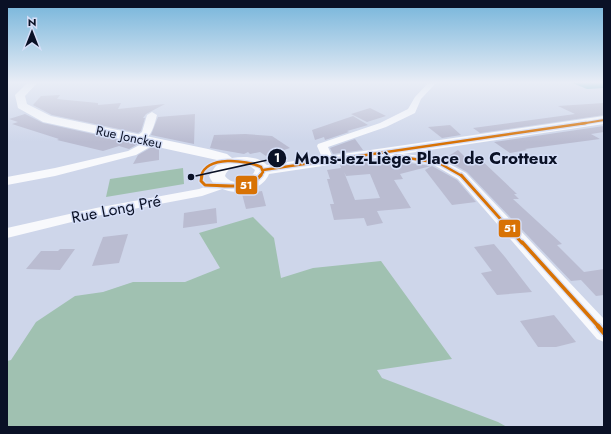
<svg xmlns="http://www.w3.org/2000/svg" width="611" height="434" font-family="Jost,sans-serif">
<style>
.green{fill:#a0c1b1}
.water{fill:#67b4c4}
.building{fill:#babcd1;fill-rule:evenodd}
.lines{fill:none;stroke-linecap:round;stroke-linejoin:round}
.minor{fill:#f8f9fc;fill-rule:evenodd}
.tertiary{fill:#f8f9fc;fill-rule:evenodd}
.bus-1-far4-casing{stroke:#d5def7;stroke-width:4}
.bus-1-far3-casing{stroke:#d5def7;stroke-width:5}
.bus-1-far2-casing{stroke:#d5def7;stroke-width:6}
.bus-1-far1-casing{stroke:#d5def7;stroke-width:6}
.bus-1-casing{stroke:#d5def7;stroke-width:8}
.bus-1-far4{stroke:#d87204;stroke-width:2}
.bus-1-far3{stroke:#d87204;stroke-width:2.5}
.bus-1-far2{stroke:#d87204;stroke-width:3}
.bus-1-far1{stroke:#d87204;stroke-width:3.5}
.bus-1{stroke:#d87204;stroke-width:4.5}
.labels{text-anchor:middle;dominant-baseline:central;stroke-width:3;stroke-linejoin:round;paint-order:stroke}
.far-street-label{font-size:13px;fill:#0a1126;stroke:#d5def7}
.street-label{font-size:16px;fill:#0a1126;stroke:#d5def7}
.leader{fill:none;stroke:#0a1126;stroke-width:1.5}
.callout-dot{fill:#0a1126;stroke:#d5def7;stroke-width:1.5}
.mark-label{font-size:12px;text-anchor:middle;font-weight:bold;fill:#fff}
.callout-label{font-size:17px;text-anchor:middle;font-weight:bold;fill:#0a1126;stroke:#d5def7;stroke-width:3;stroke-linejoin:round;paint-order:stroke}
.line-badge{stroke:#d5def7;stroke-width:1.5}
.badge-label{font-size:11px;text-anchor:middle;font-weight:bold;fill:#fff}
</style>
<rect width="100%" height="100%" fill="#ced6ea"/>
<!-- green -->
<g class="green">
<path d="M183,168L184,184L106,197L110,179Z"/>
<path d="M253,217L274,238L281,278L313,268L381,261L452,359L377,370L382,378L498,422L507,427H7V361L11,360L36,322L75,296L103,292L133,282H185L220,268L199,233Z"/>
</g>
<!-- water -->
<path class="water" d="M570,82H604V88L587,89Z"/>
<!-- building -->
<g class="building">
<path d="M60,95L57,99L98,103V105L121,103L118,109L165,104L146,114L143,118H145L141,131L138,133L52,115L33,105L41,96Z"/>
<path d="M604,103V115L480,133L473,128L575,114L558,106Z"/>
<path d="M370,108L386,116L367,122L351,114Z"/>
<path d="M25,114L43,123L138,144L129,149L119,146L103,151L57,140L59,139L12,124L18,122L9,119Z"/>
<path d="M195,114L194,144L151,135L158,117Z"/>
<path d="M353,116L368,125L347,131L349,132L325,140L324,137L315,140L312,130Z"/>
<path d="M450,125L461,135L442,138L428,127Z"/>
<path d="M604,126V132L591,134L600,139L525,149L527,150L510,153L494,142Z"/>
<path d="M245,134L272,136L290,148L266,156L260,152L250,154L248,152L244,154L210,148L214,135Z"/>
<path d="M355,139L363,150L333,154L330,148Z"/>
<path d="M152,147L159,149V160L133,164L138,155Z"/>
<path d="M458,150L466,158L478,157L517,194H514L519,199H513L562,244L557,245L584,272L604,269V295L596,296L581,280L571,281L467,172L444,159Z"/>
<path d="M372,160L374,163L402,162L431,166L400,174L403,179L394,180L411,208L377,211L383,223L367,226L364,218L334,220L330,204H334L327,179H330L327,170L341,168L340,165ZM344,172L346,176L370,174L380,198L355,200Z"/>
<path d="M432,166L457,180L476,202L452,205L425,170Z"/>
<path d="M262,191L266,206L246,209L242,194Z"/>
<path d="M216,208L217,223L183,228L184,213Z"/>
<path d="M128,234L119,263L92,266L103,237Z"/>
<path d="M494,244L505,257L532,292L497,295L481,273L492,271L474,247Z"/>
<path d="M60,249H75L60,270L26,269L41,251H58Z"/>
<path d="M554,315L576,342L556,347H538L520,321Z"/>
</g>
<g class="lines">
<!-- minor -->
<g class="minor">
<path d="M429,82H437L421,99L415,113L386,127L328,147L334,160L328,163L324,162L317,146L318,144L380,123L408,109L415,97Z"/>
<path d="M152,112L157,115C154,126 150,145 134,141L133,139L142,132L147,115Z"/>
<path d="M151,139L155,140L156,142L155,144L136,155L55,176L7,185V177L55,168L128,151Z"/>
<path d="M390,148L404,154L422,156L442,160L466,173L604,319V342L597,339L458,179L434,165L397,160L390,156L385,151Z"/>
<path d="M224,180L228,181L230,184L228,187L202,196L96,216L7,238V228L96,208L199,189Z"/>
</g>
<!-- tertiary -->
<path class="tertiary" d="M28,82H38L25,96L27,104L51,116L208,149L227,154L232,158C244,156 258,156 267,165L604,116V124L269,174C262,192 232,197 217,186C213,184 211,180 209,176L215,167L220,162L217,160L43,122L18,108L15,95ZM240,166H250L255,170C251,182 233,187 225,176C227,169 233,167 240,166Z"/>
<!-- bus-1-far4 casing -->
<g class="bus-1-far4-casing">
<path id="bus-1-far4" d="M580,124L604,120"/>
</g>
<!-- bus-1-far3 casing -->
<g class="bus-1-far3-casing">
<g id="bus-1-far3">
<path d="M396,156L439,163L462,176"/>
<path d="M263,170L586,123"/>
<path d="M201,176C207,155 246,160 261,167L263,172L260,176"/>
</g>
</g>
<!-- bus-1-far2 casing -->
<g class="bus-1-far2-casing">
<g id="bus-1-far2">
<path d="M202,175L201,181L205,185C223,185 249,191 261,175"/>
<path d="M461,175L522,243"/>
</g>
</g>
<!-- bus-1-far1 casing -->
<g class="bus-1-far1-casing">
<path id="bus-1-far1" d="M522,242L599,327"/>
</g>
<!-- bus-1 casing -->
<g class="bus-1-casing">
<path id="bus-1" d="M598,326L604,333"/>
</g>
<!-- bus-1-far4 -->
<use href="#bus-1-far4" class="bus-1-far4"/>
<!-- bus-1-far3 -->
<use href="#bus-1-far3" class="bus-1-far3"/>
<!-- bus-1-far2 -->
<use href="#bus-1-far2" class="bus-1-far2"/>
<!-- bus-1-far1 -->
<use href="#bus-1-far1" class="bus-1-far1"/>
<!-- bus-1 -->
<use href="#bus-1" class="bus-1"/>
</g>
<!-- sky -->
<linearGradient id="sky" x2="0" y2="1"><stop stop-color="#74b4da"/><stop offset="0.58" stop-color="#e9edf6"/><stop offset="1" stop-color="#e9edf6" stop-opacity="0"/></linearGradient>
<rect width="611" height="142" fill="url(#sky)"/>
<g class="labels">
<!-- far-street labels -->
<g class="far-street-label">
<text transform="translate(129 137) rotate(12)">Rue Jonckeu</text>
</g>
<!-- street labels -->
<g class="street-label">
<text transform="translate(116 209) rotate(-11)">Rue Long Pré</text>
</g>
</g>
<!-- callouts -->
<path class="leader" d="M191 177L277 158"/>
<g class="callout-dot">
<circle cx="191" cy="177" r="4"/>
<circle cx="277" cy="158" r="10"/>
</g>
<g class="mark-label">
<text x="277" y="162">1</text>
</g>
<g class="callout-label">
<text x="426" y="164">Mons-lez-Liège Place de Crotteux</text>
</g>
<g class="line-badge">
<rect x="235" y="175" width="23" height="20" rx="4" fill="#d87204"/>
<rect x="498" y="219" width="23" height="19" rx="4" fill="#d87204"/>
</g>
<g class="badge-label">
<text x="246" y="189">51</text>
<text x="510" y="232">51</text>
</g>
<!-- border -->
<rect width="611" height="434" fill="none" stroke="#0a1126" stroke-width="16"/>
<!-- north arrow -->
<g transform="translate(32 32)" stroke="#d5def7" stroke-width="3" paint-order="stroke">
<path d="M0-3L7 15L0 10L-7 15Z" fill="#0a1126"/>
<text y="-6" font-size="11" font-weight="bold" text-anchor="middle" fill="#0a1126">N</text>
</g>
</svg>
